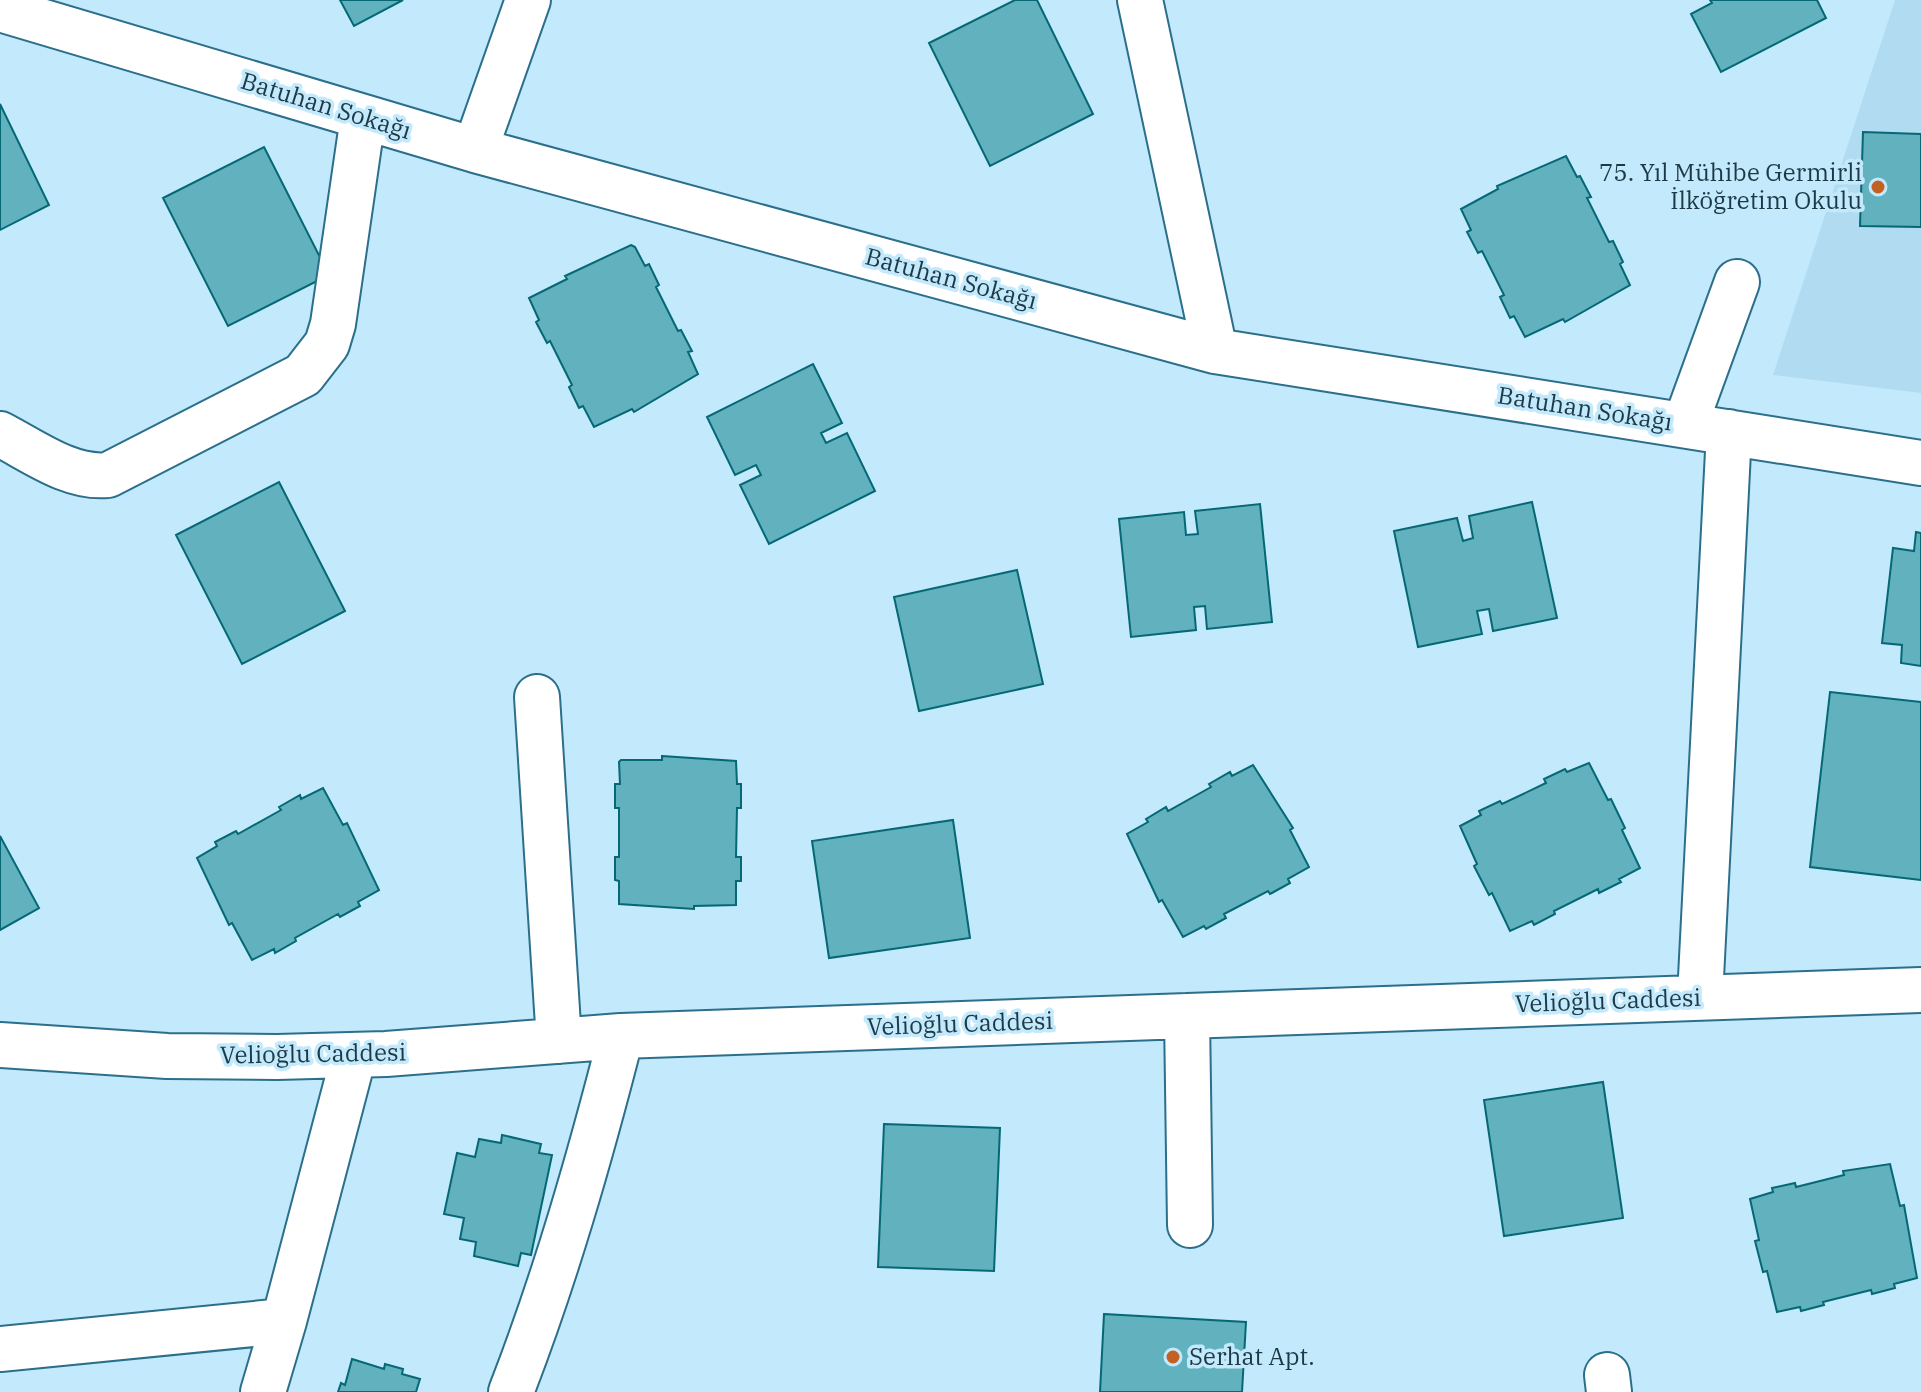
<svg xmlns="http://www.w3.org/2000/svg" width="1921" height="1392" font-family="'IBM Plex Serif',serif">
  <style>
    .built { fill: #b0dbf0 }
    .building { fill: #61b1be; stroke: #056874; stroke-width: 2 }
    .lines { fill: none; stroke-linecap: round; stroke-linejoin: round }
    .minor-casing { stroke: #2b6f8b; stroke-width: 48 }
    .minor { stroke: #fff; stroke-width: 44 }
    .poi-dot { fill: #c26122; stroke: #c2e9fc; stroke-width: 3 }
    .labels { text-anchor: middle; stroke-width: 7; stroke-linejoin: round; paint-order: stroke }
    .street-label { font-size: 24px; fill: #1d3945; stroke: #c2e9fc }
    .poi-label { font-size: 24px; fill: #1d3945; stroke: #c2e9fc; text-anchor: end }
  </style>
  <rect width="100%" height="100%" fill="#c2e9fc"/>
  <!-- built -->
  <path class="built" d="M1895,0H1921V393L1773,375Z"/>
  <!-- building -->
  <path class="building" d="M340,0H403L354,26Z
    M1015,0H1037L1093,114L990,166L929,43Z
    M1710,0H1817L1826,18L1721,72L1691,14L1712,3Z
    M0,104L49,205L0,230Z
    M1863,132L1921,134V227L1860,226Z
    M264,147L329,275L228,326L163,198Z
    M1566,156L1577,177L1580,176L1591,197L1587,198L1609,242L1613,241L1623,262L1620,264L1630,285L1565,322L1563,319L1525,337L1514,316L1510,318L1500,297L1504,295L1482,251L1478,253L1467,232L1471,230L1461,209L1498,189L1497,186Z
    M631,245L635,247L645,266L649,264L659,285L656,287L678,331L681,330L692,351L688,352L698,374L634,412L632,409L594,427L583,406L579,408L569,387L572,385L550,341L547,343L536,322L539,320L529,298L567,279L565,276Z
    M813,364L842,423L821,433L826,443L847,433L875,491L769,544L740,485L761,475L756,465L735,475L707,417Z
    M279,482L345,611L242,664L176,535Z
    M1532,502L1557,618L1493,631L1489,609L1477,611L1482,634L1418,647L1394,531L1457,518L1463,541L1473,538L1469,516Z
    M1260,504L1272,622L1207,629L1205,606L1194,607L1196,630L1131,637L1119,519L1184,512L1186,535L1198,534L1195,511Z
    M1916,532L1921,533V666L1901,663L1902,645L1882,643L1893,548L1914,551Z
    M1017,570L1043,684L919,711L894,597Z
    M1830,692L1921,702V880L1810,867Z
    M662,756L736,761L737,784H741V808H737L736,857H741V881H736V905L694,906V909L619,904V881L615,880V857H619V808H615V784H620L619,762L621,760H662Z
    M1589,763L1608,800L1611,799L1625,828L1622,830L1640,868L1619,879L1621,882L1599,893L1598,889L1554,911L1555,914L1534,925L1532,921L1510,931L1492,893L1489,895L1474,866L1477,864L1460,826L1481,815L1479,811L1500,801L1502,804L1546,783L1544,779L1565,769L1567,772Z
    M1253,765L1293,828L1290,830L1309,867L1288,879L1290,883L1270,894L1268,891L1224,914L1226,918L1206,929L1204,926L1183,937L1162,900L1159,902L1127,834L1148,822L1146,819L1166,807L1168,811L1211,787L1209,784L1230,772L1232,776Z
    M323,788L343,825L347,823L379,890L358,902L360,906L340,917L338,914L295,938L296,941L275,953L274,949L252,960L232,923L229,925L197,858L217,846L215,842L236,831L238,834L281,810L279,807L300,795L301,799Z
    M953,820L970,938L829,958L812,841Z
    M0,836L39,908L0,930Z
    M1603,1082L1623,1218L1504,1236L1484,1100Z
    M884,1124L1000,1128L994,1271L878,1267Z
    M502,1135L541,1144L539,1153L552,1155L531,1255L521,1253L518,1266L474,1256L476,1242L460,1239L464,1218L444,1214L457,1153L475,1157L479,1139L501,1143Z
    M1890,1164L1900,1206L1904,1205L1917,1278L1894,1284L1895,1288L1872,1294L1871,1290L1823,1302L1824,1305L1801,1311L1800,1307L1777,1312L1767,1271L1763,1272L1755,1241L1759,1240L1750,1199L1773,1192L1772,1188L1795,1183L1796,1187L1844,1175L1843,1171Z
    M1104,1314L1246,1322L1242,1392H1100Z
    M352,1359L384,1369L385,1364L403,1369L402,1374L420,1379L416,1392H338L341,1383L345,1385Z"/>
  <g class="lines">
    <defs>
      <path id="minor" d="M1140,0L1215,351
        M0,9L475,150L1215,351L1921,463
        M475,150L528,0
        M1685,425L1737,282
        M0,434C33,451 70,479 108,475L303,375L327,344L333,324L363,117
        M537,697L559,1041
        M1700,997L1729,432
        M1187,1016L1190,1225
        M0,1045L167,1056L277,1057L386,1054L621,1036L1921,990
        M0,1349L284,1321
        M1607,1375L1609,1392
        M263,1392L284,1321L354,1055
        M511,1392C556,1276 590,1157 621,1036"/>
    </defs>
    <!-- minor casing -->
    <use href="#minor" class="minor-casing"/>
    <!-- minor -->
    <use href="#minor" class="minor"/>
  </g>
  <!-- markers -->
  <g class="poi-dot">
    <circle cx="1878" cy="187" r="8"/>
    <circle cx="1173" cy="1357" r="8"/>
  </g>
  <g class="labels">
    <!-- street labels -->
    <g class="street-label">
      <text transform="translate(326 106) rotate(17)" y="8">Batuhan Sokağı</text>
      <text transform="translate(951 279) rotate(15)" y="8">Batuhan Sokağı</text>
      <text transform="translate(1585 409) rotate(9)" y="8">Batuhan Sokağı</text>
      <text transform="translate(1608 1001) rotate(-2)" y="8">Velioğlu Caddesi</text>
      <text transform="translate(960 1024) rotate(-2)" y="8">Velioğlu Caddesi</text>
      <text transform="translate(313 1054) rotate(-1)" y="8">Velioğlu Caddesi</text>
    </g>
    <!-- poi labels -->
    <g class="poi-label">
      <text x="1862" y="181">75. Yıl Mühibe Germirli<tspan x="1862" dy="28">İlköğretim Okulu</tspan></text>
      <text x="1189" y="1365" text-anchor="start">Serhat Apt.</text>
    </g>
  </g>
</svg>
